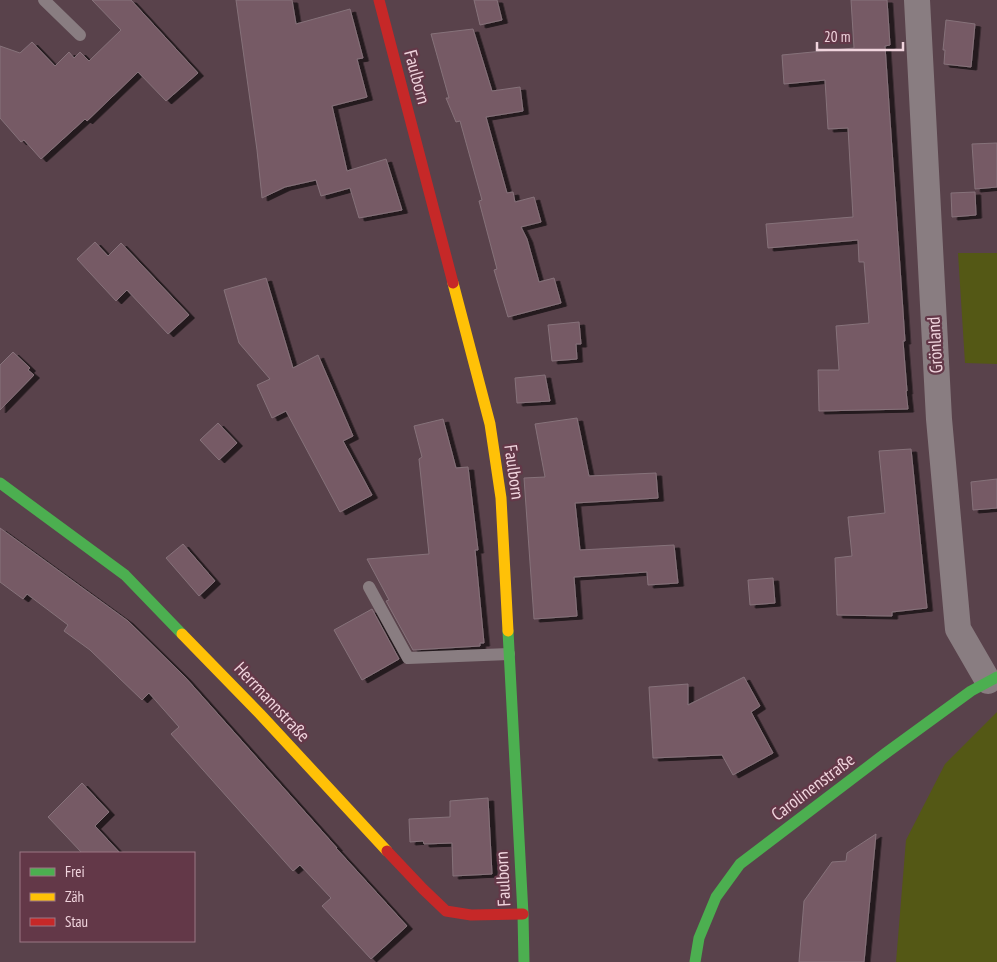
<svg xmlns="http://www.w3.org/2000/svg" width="997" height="962" font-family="'PT Sans Narrow',sans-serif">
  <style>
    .green { fill: #545815 }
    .building { fill: #765a65; stroke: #86727a; filter: url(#shadow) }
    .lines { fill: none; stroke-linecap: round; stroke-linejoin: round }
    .lane { stroke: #897d81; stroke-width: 12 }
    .street { stroke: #897d81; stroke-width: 26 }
    .fast { stroke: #4caf50; stroke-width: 11 }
    .slow { stroke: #ffc107; stroke-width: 11 }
    .jam { stroke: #c62828; stroke-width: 11 }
    .labels { text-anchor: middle; stroke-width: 4.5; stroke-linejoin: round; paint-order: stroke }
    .street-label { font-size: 18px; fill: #f0d4dd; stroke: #633848 }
  </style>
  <defs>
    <filter id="shadow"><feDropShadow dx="5.5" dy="3" stdDeviation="0" flood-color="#0009"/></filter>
  </defs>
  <rect width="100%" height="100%" fill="#59424b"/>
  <!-- green -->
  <path class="green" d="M958,253H997V364L965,363Z
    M997,712V962H896L906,840L945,764Z"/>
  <!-- building -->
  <path class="building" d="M92,0H131L198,73L166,101L138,72L87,121L85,119L41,159L24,140L21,142L0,118V46L20,53L32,42L55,66L69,52L74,58L80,52L89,61L121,30Z
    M236,0H292L296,24L350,9L363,58L357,59L367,97L332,106L347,171L386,159L402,210L359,218L350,188L321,196L316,180L285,187L262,198L257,150Z
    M474,0H497L502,20L480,25Z
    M851,0H887L890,45L885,46L905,341H903L907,391H906L908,409L819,411L818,370H839L836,326L869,323L864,262H859L858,240L768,248L766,224L853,217L848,128L828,129L825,80L784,84L782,55L854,48Z
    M946,20L975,24L971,67L944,64L945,50H943Z
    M473,29L492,91L520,87L523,111L486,117L507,193L513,192L515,202L534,197L541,222L521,227L527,239L539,282L554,278L561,303L508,317L494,270L497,269L479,201L482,200L460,121L456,122L446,98H449L431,34Z
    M997,143V187L975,189L972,144Z
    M975,192L976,215L952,217L951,193Z
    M95,242L108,256L121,243L189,315L168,334L127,290L116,301L77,259Z
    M266,278L293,368L318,355L353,436L343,441L372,495L340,512L286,411L272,418L257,385L270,379L239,343L224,290Z
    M579,322L581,344H576L577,359L552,361L548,325Z
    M13,352L30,368L28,370L34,375L0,410V365Z
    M545,375L550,401L517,403L515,378Z
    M577,418L589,476L656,473L658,498L575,503L580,550L674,545L678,583L648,585L647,572L574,577L577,616L534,619L524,478L545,477L535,424Z
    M443,419L456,468L468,467L478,550H475L484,643H480V646L413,650L386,601L389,600L367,559L429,554L419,459L422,457L414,426Z
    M218,423L237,443L219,460L200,440Z
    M911,449L927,608L892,612V616L837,615L835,558L852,556L848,517L885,513L879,451Z
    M997,479V508L973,510L971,482Z
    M0,528L128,621L185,677L337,848H336L407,926L371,959L322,906L331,898L300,865L293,871L171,734L179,727L149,693L142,700L90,650L64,631L68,625L27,594L23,599L0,582Z
    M183,544L215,581L199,596L166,558Z
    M773,578L775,603L750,605L748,580Z
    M372,609L399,659L362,680L334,630Z
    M744,677L760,706L751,712L773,753L733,775L722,755L653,758L649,687L688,684V705Z
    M82,783L109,812L95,826L120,853H82L48,817Z
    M488,798L492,874L453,876L452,843L424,844L423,841L410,842L409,819L450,817V801Z
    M876,834L864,962H799L804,901L832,862L846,861L847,853Z"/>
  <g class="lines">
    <!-- lane -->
    <path class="lane" d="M44,0L80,35
      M369,587L408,658L509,654"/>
    <!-- street -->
    <path class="street" d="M917,0L939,419L958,629L988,681"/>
    <!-- fast -->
    <path class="fast" d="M0,483L125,575L182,634
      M508,631L523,914L524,962
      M695,962L699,938L716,897L740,864L886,753L971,691L997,677"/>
    <!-- slow -->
    <path class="slow" d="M453,283L490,424L501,498L508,631
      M182,634L260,714L387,851"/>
    <!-- jam -->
    <path class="jam" d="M379,0L453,283
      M387,851L423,889L446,911L471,915L523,914"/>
  </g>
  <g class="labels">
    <!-- street labels -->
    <g class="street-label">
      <text transform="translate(417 77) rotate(75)" y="6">Faulborn</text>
      <text transform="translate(935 345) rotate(-93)" y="6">Grönland</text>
      <text transform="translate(514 472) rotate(82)" y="6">Faulborn</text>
      <text transform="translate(272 702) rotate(47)" y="6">Herrmannstraße</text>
      <text transform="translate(813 787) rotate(-37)" y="6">Carolinenstraße</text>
      <text transform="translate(503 879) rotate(-93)" y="6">Faulborn</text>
    </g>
  </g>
  <!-- legend -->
  <rect x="20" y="852" width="175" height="90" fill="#633848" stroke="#9b7684"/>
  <rect x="30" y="868" width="25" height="8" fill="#4caf50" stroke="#9b7684"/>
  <text x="65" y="877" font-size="15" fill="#f0d4dd">Frei</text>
  <rect x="30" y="893" width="25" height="8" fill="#ffc107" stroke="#9b7684"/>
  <text x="65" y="902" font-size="15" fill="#f0d4dd">Zäh</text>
  <rect x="30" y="918" width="25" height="8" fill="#c62828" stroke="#9b7684"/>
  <text x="65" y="927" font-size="15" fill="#f0d4dd">Stau</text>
  <!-- scale -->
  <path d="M817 42v8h86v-8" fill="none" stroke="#f0d4dd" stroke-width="2.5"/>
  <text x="824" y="42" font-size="15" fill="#f0d4dd" stroke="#633848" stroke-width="4" paint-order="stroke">20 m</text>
</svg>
